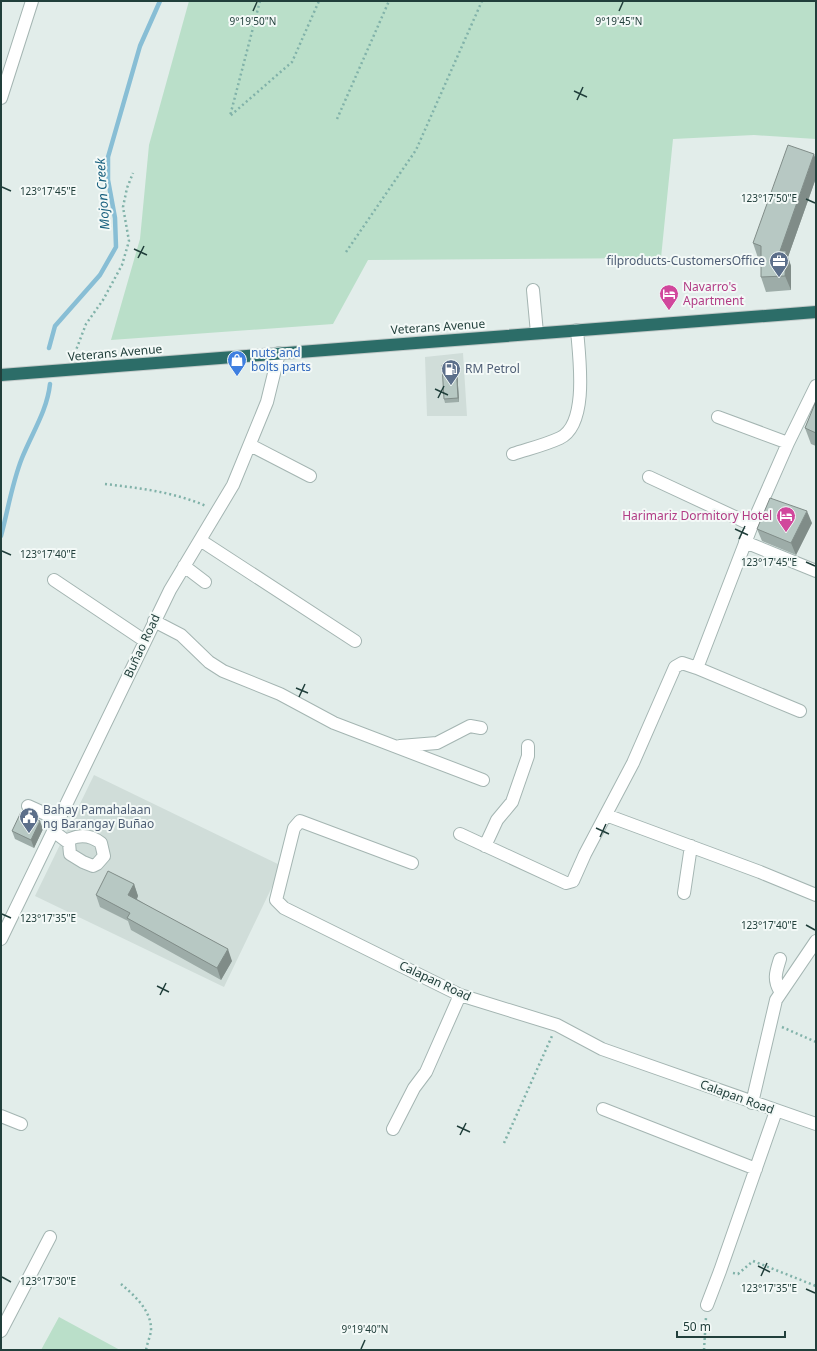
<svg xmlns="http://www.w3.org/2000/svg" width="817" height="1351" font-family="'Noto Sans',sans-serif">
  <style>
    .built { fill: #d0ddd9 }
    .green { fill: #badfc9 }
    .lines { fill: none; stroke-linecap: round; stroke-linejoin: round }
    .stream { stroke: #88bed5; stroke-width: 4.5 }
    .minor-casing { stroke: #a4b5b2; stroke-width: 14 }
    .highway-casing { stroke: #c1c9c8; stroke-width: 14 }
    .path { stroke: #81b2a9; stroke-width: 2.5; stroke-dasharray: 2 3; stroke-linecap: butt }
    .minor { stroke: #fff; stroke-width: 12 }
    .highway { stroke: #2c6d68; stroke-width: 12 }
    .wall { fill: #9daca8 }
    .shaded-wall { fill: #808c88 }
    .building { fill: #b7c8c3; stroke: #808c88 }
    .ticks { fill: none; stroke: #213f3b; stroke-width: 1.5 }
    .labels { text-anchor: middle; stroke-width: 4; stroke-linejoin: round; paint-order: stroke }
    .service-label { font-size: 12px; fill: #4e5e75; stroke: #f3f9f7; text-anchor: start }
    .hotel-label { font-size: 12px; fill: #b23c85; stroke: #f3f9f7; text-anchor: start }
    .street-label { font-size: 12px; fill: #213f3b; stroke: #f3f9f7 }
    .shop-label { font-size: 12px; fill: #366cbe; stroke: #f3f9f7; text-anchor: start }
    .water-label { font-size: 13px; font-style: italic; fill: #18607e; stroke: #f3f9f7 }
    .ticks-label { font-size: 10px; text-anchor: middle; fill: #213f3b; stroke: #f3f9f7; stroke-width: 4; stroke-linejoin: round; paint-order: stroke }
  </style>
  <rect width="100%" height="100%" fill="#e2edea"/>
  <!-- built -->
  <path class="built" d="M463,353L467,416H427L425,357Z
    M94,775L282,866L224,987L35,896Z"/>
  <!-- green -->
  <path class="green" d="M189,1H816V139L754,135L673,139L661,258L368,260L333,324L111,340L140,239L149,145Z
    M59,1317L120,1350H41Z"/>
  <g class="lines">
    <!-- stream -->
    <path class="stream" d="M49,348L55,326L100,275L116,247L115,218L108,180V157L140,46L160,1
      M1,536C8,510 12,483 22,458C32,433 47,411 50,384"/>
    <defs>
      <path id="minor" d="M1,98L32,1
        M533,290L537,333
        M718,417L788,443
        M250,445L310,476
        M513,454C528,449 545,445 560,438C589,424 579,356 577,330
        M649,477L752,525
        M200,540L355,641
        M745,542L816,571
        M184,566L205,582
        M54,580L145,641
        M154,621L181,635L209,662L223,671L280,694L334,723L483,780
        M697,668L800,711
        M400,746L437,743L470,726L481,728
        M28,806L59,820
        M606,815L760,872L816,895
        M53,831L69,843L70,854L83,862L93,866L97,864L104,856L101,843C92,836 81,834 70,839L69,843
        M460,834L566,883L573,881L585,854L633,763L675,667L682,663L697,668L752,525L788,443L816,386
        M485,846L497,820L512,802L528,756V746
        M412,863L300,821L294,828L276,900L284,908L460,995L557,1025L602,1049L816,1124
        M684,893L691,846
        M1,939L170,590L233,485L267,402L279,353
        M780,959C776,972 773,979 780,991
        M752,1103L776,1000L816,941
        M603,1109L756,1169
        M1,1116L21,1124
        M393,1129L414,1088L426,1072L460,995
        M707,1305L720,1271L776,1111
        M1,1331L50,1237"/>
      <path id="highway" d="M1,375L816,312"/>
    </defs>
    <!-- minor casing -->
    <use href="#minor" class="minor-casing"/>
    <!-- highway casing -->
    <use href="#highway" class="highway-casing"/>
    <!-- path -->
    <path class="path" d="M260,1L230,116L292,62L319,1
      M337,119L389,1
      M346,252L416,150L482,1
      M73,358L86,324L103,300L122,265L129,241L123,207L127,188L133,173
      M105,484C139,488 174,492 206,506
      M782,1027L816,1042
      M504,1143L552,1036
      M733,1273L738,1274L753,1261L816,1286
      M121,1284C135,1296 152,1311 151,1331C150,1337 147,1344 146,1350
      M704,1350L706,1317"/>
    <!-- minor -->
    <use href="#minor" class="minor"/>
    <!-- highway -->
    <use href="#highway" class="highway"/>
  </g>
  <!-- wall -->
  <path class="wall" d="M816,178L788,257L791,266V290L766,292L761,277V259L758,258L753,243Z
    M457,368L459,402L445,403L444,399Z
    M816,401V446L811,444L805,428Z
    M812,523L796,555L762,541L757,529Z
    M43,829L34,848L15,839L12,831Z
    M134,884L138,896L137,899L232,961L221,980L131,930L128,921L100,907L96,895Z"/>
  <!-- shaded-wall -->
  <path class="shaded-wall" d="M814,154L816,160V178L788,257L791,266V290L785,276L780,251Z
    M456,364L457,368L459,402L458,398Z
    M807,511L812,523L796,555L791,543Z
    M40,821L43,829L34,848L31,840Z
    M134,884L138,896L133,907L128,895Z
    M228,949L232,961L221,980L217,968Z"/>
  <!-- building -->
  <path class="building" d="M788,145L814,154L780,251H786L785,276L761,277V246L753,243Z
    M456,364L458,398L444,399L442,365Z
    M816,401V433L805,428Z
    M770,498L807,511L791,543L757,529Z
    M21,812L40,821L31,840L12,831Z
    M108,871L134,884L128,895L228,949L217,968L127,918L130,913L96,895Z"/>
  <!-- ticks -->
  <path class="ticks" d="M253,11L257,2M619,11L623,2M574,91L587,97M577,100L583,87M2,187L11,191M806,199L815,203M134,249L147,255M138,258L144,246M435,389L448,395M438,398L444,386M735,529L748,535M739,539L745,526M2,551L11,555M806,562L815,566M296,688L308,693M299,697L305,684M596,828L609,834M600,837L606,824M2,914L11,918M806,925L815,930M157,986L169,992M160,995L166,983M457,1126L470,1132M460,1135L466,1123M758,1266L770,1272M761,1276L767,1263M2,1277L11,1282M806,1289L815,1293M361,1349L365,1340"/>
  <!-- icons -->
  <defs>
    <symbol id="office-pin" viewBox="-11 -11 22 30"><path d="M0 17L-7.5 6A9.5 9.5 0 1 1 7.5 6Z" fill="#5c6f8a" stroke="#f3f9f7"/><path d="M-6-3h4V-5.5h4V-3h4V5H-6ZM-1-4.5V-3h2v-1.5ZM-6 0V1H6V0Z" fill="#fff"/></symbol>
    <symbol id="hotel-pin" viewBox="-11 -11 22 30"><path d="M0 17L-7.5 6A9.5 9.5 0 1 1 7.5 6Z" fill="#d1479c" stroke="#f3f9f7"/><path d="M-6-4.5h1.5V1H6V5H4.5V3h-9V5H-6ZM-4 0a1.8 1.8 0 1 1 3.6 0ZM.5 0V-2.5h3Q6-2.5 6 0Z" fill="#fff"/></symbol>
    <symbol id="shop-pin" viewBox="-11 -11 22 30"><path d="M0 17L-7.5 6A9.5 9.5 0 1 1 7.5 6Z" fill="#3f7fe0" stroke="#f3f9f7"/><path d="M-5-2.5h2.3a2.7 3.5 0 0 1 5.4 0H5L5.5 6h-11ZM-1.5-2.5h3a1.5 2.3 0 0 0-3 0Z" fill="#fff"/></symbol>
    <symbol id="fuel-pin" viewBox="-11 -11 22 30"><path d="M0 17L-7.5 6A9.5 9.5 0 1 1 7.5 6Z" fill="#5c6f8a" stroke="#f3f9f7"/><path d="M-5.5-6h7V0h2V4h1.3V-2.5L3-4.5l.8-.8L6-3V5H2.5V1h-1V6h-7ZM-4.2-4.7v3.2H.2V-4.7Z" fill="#fff"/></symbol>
    <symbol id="civic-pin" viewBox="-11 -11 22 30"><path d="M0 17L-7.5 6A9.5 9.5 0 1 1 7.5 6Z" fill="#5c6f8a" stroke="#f3f9f7"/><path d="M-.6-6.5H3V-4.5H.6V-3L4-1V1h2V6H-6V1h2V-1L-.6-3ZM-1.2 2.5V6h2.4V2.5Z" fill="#fff"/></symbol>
  </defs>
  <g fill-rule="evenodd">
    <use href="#office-pin" x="768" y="250" width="22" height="30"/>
    <use href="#hotel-pin" x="658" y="283" width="22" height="30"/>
    <use href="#shop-pin" x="226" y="349" width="22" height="30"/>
    <use href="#fuel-pin" x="440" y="358" width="22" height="30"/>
    <use href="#hotel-pin" x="775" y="505" width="22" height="30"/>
    <use href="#civic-pin" x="18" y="806" width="22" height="30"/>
  </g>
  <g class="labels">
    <!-- service labels -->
    <g class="service-label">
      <text x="765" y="265" text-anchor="end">filproducts-CustomersOffice</text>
      <text x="465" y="373">RM Petrol</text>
      <text x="43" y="814">Bahay Pamahalaan<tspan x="43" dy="14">ng Barangay Buñao</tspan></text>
    </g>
    <!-- hotel labels -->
    <g class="hotel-label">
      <text x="683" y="291">Navarro's<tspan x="683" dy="14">Apartment</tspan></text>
      <text x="772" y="520" text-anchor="end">Harimariz Dormitory Hotel</text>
    </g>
    <!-- street labels -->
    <g class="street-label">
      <text transform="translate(438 327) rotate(-4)" y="4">Veterans Avenue</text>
      <text transform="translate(115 353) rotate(-5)" y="4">Veterans Avenue</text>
      <text transform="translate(142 646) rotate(-65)" y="4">Buñao Road</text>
      <text transform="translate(435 981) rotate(25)" y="4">Calapan Road</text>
      <text transform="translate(737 1097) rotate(20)" y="4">Calapan Road</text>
    </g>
    <!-- shop labels -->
    <g class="shop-label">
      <text x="251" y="357">nuts and<tspan x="251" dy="14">bolts parts</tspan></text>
    </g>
    <!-- water labels -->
    <g class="water-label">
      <text transform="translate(102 194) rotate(-94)" y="5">Mojon Creek</text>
    </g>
  </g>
  <g class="ticks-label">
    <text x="253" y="25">9°19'50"N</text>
    <text x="619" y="25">9°19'45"N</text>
    <text x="48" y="195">123°17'45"E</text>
    <text x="769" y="202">123°17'50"E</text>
    <text x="48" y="558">123°17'40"E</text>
    <text x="769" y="566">123°17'45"E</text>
    <text x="48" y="922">123°17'35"E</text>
    <text x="769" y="929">123°17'40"E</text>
    <text x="48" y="1285">123°17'30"E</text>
    <text x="769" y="1292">123°17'35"E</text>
    <text x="365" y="1333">9°19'40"N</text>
  </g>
  <!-- border -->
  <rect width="817" height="1351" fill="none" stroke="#213f3b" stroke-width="4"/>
  <!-- scale -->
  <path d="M677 1331v6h108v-6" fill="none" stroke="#213f3b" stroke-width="2"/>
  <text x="683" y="1331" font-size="12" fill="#213f3b" stroke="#f3f9f7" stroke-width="3" paint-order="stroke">50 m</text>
</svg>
